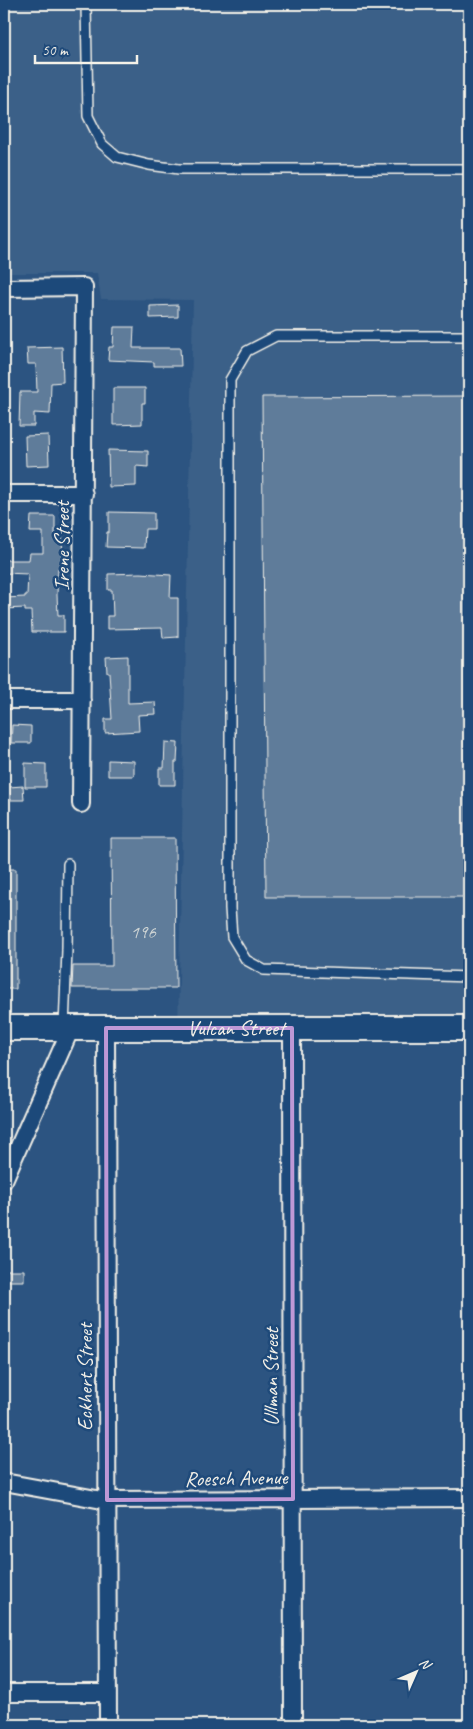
<svg xmlns="http://www.w3.org/2000/svg" width="473" height="1729" font-family="Caveat,sans-serif">
  <style>
    .built { fill: #3b6088 }
    .building { fill: #5e7b9a; stroke: #f4f1e8 }
    .lines { fill: none; stroke-linecap: round; stroke-linejoin: round }
    .lane-casing { stroke: #f4f1e8; stroke-width: 12 }
    .street-casing { stroke: #f4f1e8; stroke-width: 20 }
    .secondary-casing { stroke: #f4f1e8; stroke-width: 28 }
    .lane { stroke: #1f4a7a; stroke-width: 9 }
    .street { stroke: #1f4a7a; stroke-width: 16 }
    .secondary { stroke: #1f4a7a; stroke-width: 24 }
    .marked { fill: none; stroke: #be98d6; stroke-width: 4; stroke-linejoin: round }
    .labels { text-anchor: middle; stroke-width: 5; stroke-linejoin: round; paint-order: stroke }
    .number-label { font-size: 19px; fill: #ced4d4 }
    .street-label { font-size: 21px; fill: #f4f1e8; stroke: #1f4a7a }
  </style>
  <rect width="100%" height="100%" fill="#2c5481"/>
  <filter id="ink" filterUnits="userSpaceOnUse"><feTurbulence type="fractalNoise" baseFrequency=".02" numOctaves="2"/><feDisplacementMap in="SourceGraphic" scale="10" xChannelSelector="R" yChannelSelector="G"/><feConvolveMatrix kernelMatrix="1 2 1 2 8 2 1 2 1" color-interpolation-filters="sRGB"/></filter>
  <g filter="url(#ink)">
    <!-- built -->
    <path class="built" d="M4,4H469V1027L178,1028L193,300L101,299L97,273H4Z"/>
    <!-- building -->
    <path class="building" d="M178,305V317L150,318V306Z
      M114,327H134L133,348H180L181,366H154V362L108,360L109,347H113Z
      M62,347L63,382L51,383L50,414L34,413V426H19L20,392H37L36,364H28L27,348Z
      M113,388H145V403H142V424L113,425Z
      M469,396V897H266L262,397Z
      M48,435L49,465L26,466L25,436Z
      M108,450L148,451V467L136,466V486L109,487Z
      M109,512L154,513V529H145L144,548L106,547L107,532H109Z
      M31,516H55V534L62,533L63,569H58L57,595L58,615H64V632H32L31,611H25V608L4,609V598L25,597V595H27L28,574L4,573V560H29L30,553H43V532H30Z
      M140,573L171,575L170,598H178V637L163,638L162,628L107,629V616H113L112,590H108V574Z
      M128,656V703L155,702L156,714L138,715L139,731L105,733V719H112L109,672H107L106,657Z
      M12,725L31,726V743H11Z
      M165,742L178,743L177,762H175V785H159V768H164Z
      M108,760L134,761V776H108Z
      M25,763L46,764V787H25Z
      M23,786L24,800H10L9,787Z
      M111,838H175L176,988H72L73,966H112Z
      M4,869H16V989H4Z
      M4,1270H24V1281H4Z"/>
    <g class="lines">
      <defs>
        <path id="lane" d="M86,4L88,116L102,144L117,157L149,165L179,169H469
          M469,336H276L247,351L230,380V908L232,937L246,960L264,970L469,977
          M64,1028L67,950L68,864"/>
        <path id="street" d="M4,288L84,287L81,804
          M4,494H84
          M4,700H82
          M106,1028L108,1725
          M292,1028L293,1725
          M4,1180L71,1028
          M4,1482L102,1500L469,1498
          M4,1693H108"/>
        <g id="secondary">
          <path id="s1" d="M4,1028H469"/>
        </g>
      </defs>
      <!-- lane casing -->
      <use href="#lane" class="lane-casing"/>
      <!-- street casing -->
      <use href="#street" class="street-casing"/>
      <!-- secondary casing -->
      <use href="#secondary" class="secondary-casing"/>
      <!-- lane -->
      <use href="#lane" class="lane"/>
      <!-- street -->
      <use href="#street" class="street"/>
      <!-- secondary -->
      <use href="#secondary" class="secondary"/>
    </g>
  </g>
  <!-- marked area -->
  <path class="marked" d="M106,1028H292L293,1499L107,1500Z"/>
  <g class="labels">
    <!-- number labels -->
    <g class="number-label">
      <text x="143" y="938">196</text>
    </g>
    <!-- street labels -->
    <g class="street-label">
      <text transform="translate(62 546) rotate(-90)" y="7">Irene Street</text>
      <text dy="7" stroke="none"><textPath href="#s1" startOffset="232">Vulcan Street</textPath></text>
      <text transform="translate(85 1377) rotate(-90)" y="7">Eckhert Street</text>
      <text transform="translate(271 1377) rotate(-90)" y="7">Ullman Street</text>
      <text transform="translate(236 1478) rotate(-1)" y="7">Roesch Avenue</text>
    </g>
  </g>
  <!-- margin -->
  <rect width="473" height="1729" fill="none" stroke="#1f4a7a" stroke-width="20"/>
  <rect x="10" y="10" width="453" height="1709" fill="none" stroke="#f4f1e8" stroke-width="2" filter="url(#ink)"/>
  <!-- north arrow -->
  <g transform="translate(416 1672) rotate(45)" stroke="#1f4a7a" stroke-width="4" paint-order="stroke">
  <path d="M0-4L9 19L0 12L-9 19Z" fill="#f4f1e8"/>
  <text y="-8" font-size="14" font-weight="bold" text-anchor="middle" fill="#f4f1e8">N</text>
  </g>
  <!-- scale -->
  <path d="M35 55v8h102v-8" fill="none" stroke="#f4f1e8" stroke-width="2.5"/>
  <text x="42" y="55" font-size="15" fill="#f4f1e8" stroke="#1f4a7a" stroke-width="4" paint-order="stroke">50 m</text>
</svg>
